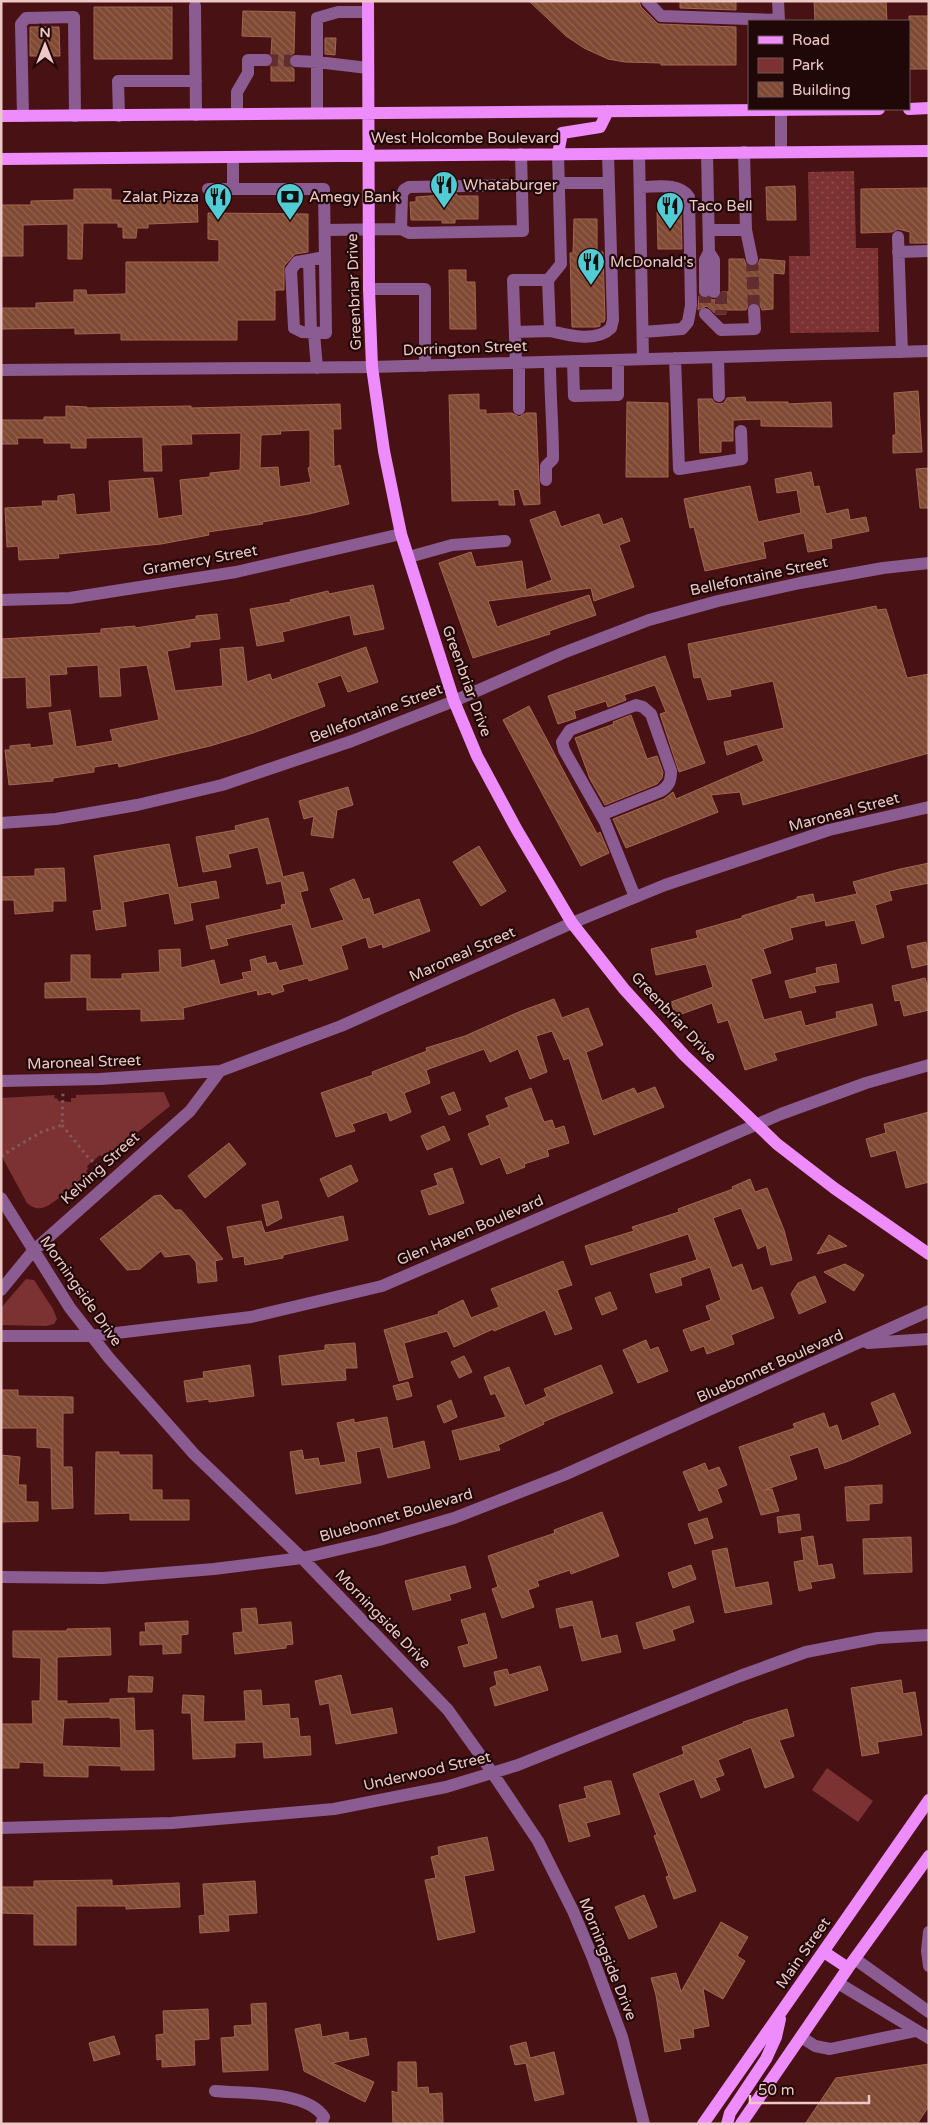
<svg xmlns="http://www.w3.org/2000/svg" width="930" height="2125" font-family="'Varela Round',sans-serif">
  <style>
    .grass { fill: url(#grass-dots) }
    .green { fill: #7c3233 }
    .building { fill: url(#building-back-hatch); stroke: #a16750; fill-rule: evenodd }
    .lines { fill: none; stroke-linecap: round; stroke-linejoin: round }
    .minor-tunnel { stroke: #612d30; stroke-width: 12; stroke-dasharray: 12 6; stroke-linecap: butt }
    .path { stroke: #875859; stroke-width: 3; stroke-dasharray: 2.5 4; stroke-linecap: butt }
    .minor { stroke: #8b5c92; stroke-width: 12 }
    .major { stroke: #ee8cfe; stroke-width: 12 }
    .labels { text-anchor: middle; stroke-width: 4.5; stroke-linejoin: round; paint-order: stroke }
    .street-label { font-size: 15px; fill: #edc8c6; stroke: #200808 }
    .poi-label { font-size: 15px; fill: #edc8c6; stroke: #200808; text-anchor: start }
  </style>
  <defs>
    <pattern id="grass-dots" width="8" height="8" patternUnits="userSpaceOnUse" patternTransform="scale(1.25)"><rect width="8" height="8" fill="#7c3233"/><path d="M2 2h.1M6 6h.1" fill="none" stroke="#8f4e4f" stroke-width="1.8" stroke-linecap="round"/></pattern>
    <pattern id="building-back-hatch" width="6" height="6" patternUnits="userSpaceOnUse" patternTransform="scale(1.25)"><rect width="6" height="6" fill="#804933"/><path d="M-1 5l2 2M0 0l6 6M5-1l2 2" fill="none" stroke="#92624f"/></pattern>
  </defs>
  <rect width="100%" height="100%" fill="#481215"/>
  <!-- grass -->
  <path class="grass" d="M854,171L856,248H878L879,332L790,333L789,256H810L808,172Z"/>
  <!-- green -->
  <path class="green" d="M164,1092L170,1106L106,1158L104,1155L102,1157L100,1155L87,1166L88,1169L86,1171L88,1173C78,1181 53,1206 42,1208C35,1209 32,1207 27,1203L1,1155V1098L55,1095L54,1098L58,1099V1101L71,1102V1098H76V1095Z
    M26,1279L34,1280L53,1309L57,1319L54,1324L46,1326L1,1325V1308Z
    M827,1768L873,1801L858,1822L812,1790Z"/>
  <!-- building -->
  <path class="building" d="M529,1H639L641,7L658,24L736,27V65H661V63L625,62L608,59L584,48L566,36Z
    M680,1H736V10L680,8Z
    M814,1H886L887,21H815Z
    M94,7H172V59H94Z
    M243,11L295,12L294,53L289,56L288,61L289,65L294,69V81H271V66L274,60L271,54L272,37L242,36Z
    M909,16H929V69H909Z
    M30,27H59L60,56H30Z
    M325,38H336L335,55L325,54Z
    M795,186L796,220H767L766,187Z
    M929,188V243H910V232L898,229L892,232L861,233V189Z
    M74,189H111V200L162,201V199L197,198L198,222L148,224V228H137L136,238H123V227H118V223H83L82,259H68V224L23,225V256H1V205H31V201L74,200Z
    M457,194V196H478V219H455V223H442V220H411L410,202H416V197Z
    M681,211L682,249H658L657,212Z
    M208,213L308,214V252L295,254L284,266V290H275V320H237V340H121V333L75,334V328L1,329V308H36V303L74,302V290H86L87,295L126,294V262H219V240L208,239Z
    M574,219H597V252H603L605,319L604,322H600V326L596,327H572L570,253H573Z
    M729,259H744L746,265L753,267L758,265L760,259L785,261L784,274L773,273V309L762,310L760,305L754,302L749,304L746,310H726V314H716L707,306L698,310L699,296L714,300L721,296L722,292H729Z
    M449,270H466V282H475L476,329H450Z
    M918,391L922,452L893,453V435H896L894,393Z
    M479,394V410H486V414L512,413L519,417L526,413H536L540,504L524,505L519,489L513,490L515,505H499V500L452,501L449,395Z
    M745,397L746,402H788V404L831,402L832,427L761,426V419L733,420V441H721V452L700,453L698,399H712L715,403L720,404L724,403L727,398Z
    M627,402L668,403V477H626Z
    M340,404L341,429H333L334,467L340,465L349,504L309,514L262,522L263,524L208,532L209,535L161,544L58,554L59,558L19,560L18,546L7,547L5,508L43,506L42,501H58V496L74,494L76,515L111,512L109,481L153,478L158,519L183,515L180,480L210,477V473L240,470L241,433L191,434L192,444L161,445L162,471H144L143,437L86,438V448H71V443H44V438H17L18,444H1V420H44V417H66V406L87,407V408L191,406V408ZM310,430V467L308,468L311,482L280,487L278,467L260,468L261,435L281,434L280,431Z
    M929,468V508H920L916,469Z
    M811,472L814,487L819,486L826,514L848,509L850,520L866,517L869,531L831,539L832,548L808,552L804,533L763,542L766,558L705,571L694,527L690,528L684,499L750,486L758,522L801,513L797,490L777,493L775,479Z
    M555,511L561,527L599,514L603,525L622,518L630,541L619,545L634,587L594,601L591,588L488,601L497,627L589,595L596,615L549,631L550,634L473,658L439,563L471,552L476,567L522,561L526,590L552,580L530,520Z
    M373,585L384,629L354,635L350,615L282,632L284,641L257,646L250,609L291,602L290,600L328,591L329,594Z
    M876,606L877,610L886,609L907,678L929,674V753L743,805L740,792L711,795L718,812L626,848L613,819L664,799L673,792L676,799L764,761L757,744L727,755L724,742L784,728L773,681L730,690L731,696L708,700L701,677L694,678L688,644Z
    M217,614L220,639L190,642V647L167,651L175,691L223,686L220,649L243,647L247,682L270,674L272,680L366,647L378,682L348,692L341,675L317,683L325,706L253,733L210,746L119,767L118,763L94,767V772L53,778V781L9,785L5,750H10V746L30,744V748L54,745L49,713L70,710L76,747L113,741L110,730L159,720L147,665L119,668L121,696L100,697L98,665L66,667L67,674L49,675L51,706L27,708L26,677L1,678V639L101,633V629L135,626V628L196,619V616Z
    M665,656L705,763L679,772L660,714L666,712L655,685L624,695L626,700L608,707L606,701L574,711L576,718L558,724L548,696Z
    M529,706L597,834L600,832L609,853L581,866L503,720Z
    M631,715L647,759L657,756L663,772L662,778L657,784L605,805L590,779L575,738L614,724L613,722Z
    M348,787L353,805L337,810L333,838L311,835L314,816L304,819L299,801Z
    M268,818L283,877L303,872L308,890L300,892L311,929L344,920L330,889L354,879L363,900L369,898L374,915L419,899L430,931L383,948L382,944L369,948L366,937L341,946L348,969L309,981L308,978L282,985L284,991L272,995L271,992L258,995L257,990L183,1008L184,1019L141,1021V1009L87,1010V997L45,998V983L71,982V955H90V979H122V974L160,972L159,950L180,949L181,968L214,960L220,985L244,979L242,973L252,971L250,960L265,956L267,964L276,962L279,971L304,965L292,924L226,939L228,945L211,949L206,926L282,909L281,905L286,904L281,881L267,884L258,847L228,854L231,867L203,872L196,837L236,830L235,826Z
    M169,844L178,888L216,881L219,898L190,903L193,920L175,924L169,893L123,902L126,926L96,930L93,911L102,910L94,856Z
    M479,846L506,891L481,906L453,862Z
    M929,863V883L889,891L892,900L875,905L884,937L862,944L855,920L826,926L825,920L790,928L793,939L763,949L771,973L751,979L764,1020L801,1011L805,1026L837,1018L836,1012L872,1004L877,1025L774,1053L777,1060L745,1070L728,1020L718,1023L712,1003L676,1016L671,1002L713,987L706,964L656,975L651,949L698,938L696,931L742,918V916L797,899V897L813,894L815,903L857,894L853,882L900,869Z
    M64,868L66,901H53V911L15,914L14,900H1V877L35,876V869Z
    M926,942L929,964L912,968L907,946Z
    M836,964L839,982L814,986L816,992L790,998L785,981L817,973L816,968Z
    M925,978L929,992V1010L904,1016L900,1000L895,1001L892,986Z
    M554,999L562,1018L588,1008L603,1045L586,1052L602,1101L634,1088L637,1094L655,1087L664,1107L594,1135L569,1058L564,1060L552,1031L536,1036L547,1072L530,1079L518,1049L490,1062L484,1049L426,1070L430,1083L404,1093L411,1112L390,1121L387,1112L352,1124L355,1131L336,1137L321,1093L373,1075L372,1072L427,1051L426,1048L465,1036L521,1011Z
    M531,1088L544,1122L552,1120L555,1129L564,1126L569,1143L547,1150L549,1156L524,1164L525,1167L507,1174L500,1157L481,1165L468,1134L490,1125L486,1116L509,1107L505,1098Z
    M454,1092L461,1110L449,1115L441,1097Z
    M929,1112V1182L906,1188L896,1150L871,1157L866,1139L886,1133L884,1124Z
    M444,1126L450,1140L427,1150L421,1136Z
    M229,1143L246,1164L205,1198L188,1176Z
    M351,1165L358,1181L328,1197L320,1179Z
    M452,1168L464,1203L429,1215L421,1191L438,1185L434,1174Z
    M750,1179L755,1192L767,1188L784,1230L792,1260L771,1265L766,1245L758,1249L741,1208L713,1218L732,1268L742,1264L752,1291L762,1287L774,1318L731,1335L734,1344L707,1354L704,1346L691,1351L683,1330L711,1320L706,1306L721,1300L710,1267L680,1278L682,1285L656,1293L650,1274L697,1260L688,1234L591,1265L585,1246L634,1231L632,1227L679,1212L678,1209L733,1189L732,1187Z
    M161,1195L175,1210H181L223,1259L215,1261L217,1281L198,1283L196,1262L189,1254L165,1257L161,1251L140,1269L127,1270L100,1239L154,1196Z
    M278,1201L282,1218L267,1226L262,1205Z
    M343,1216L348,1240L283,1255V1258L245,1265L244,1256L233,1258L227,1227L261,1221L265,1233Z
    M829,1235L847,1246L817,1254Z
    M563,1261L572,1285L557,1290L572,1329L555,1335L545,1310L494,1331L493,1329L454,1347L447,1331L404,1343L413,1377L399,1381L384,1330L439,1314L438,1312L463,1300L471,1318L499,1307L491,1289Z
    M845,1264L864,1275L854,1291L824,1272Z
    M815,1276L826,1302L799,1314L791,1294L798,1283Z
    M610,1292L617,1309L602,1315L595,1298Z
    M646,1340L650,1350L658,1347L668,1371L638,1383L623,1350Z
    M355,1343L357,1368H345L346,1380L282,1385L279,1356L325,1350V1345Z
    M464,1356L472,1372L459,1378L451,1362Z
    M250,1365L254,1396L209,1402V1399L187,1402L184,1381L204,1378L203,1372Z
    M601,1365L613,1393L543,1422L544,1424L498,1445L500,1450L460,1460L452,1431L506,1417L495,1393L491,1395L484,1377L509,1367L525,1406L547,1396L544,1389Z
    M408,1382L412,1396L397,1400L393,1386Z
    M1,1390H18V1396L73,1397V1413H63V1467H72L73,1508L52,1509L51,1448L37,1447V1428H1Z
    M894,1393L911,1433L849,1461L825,1469L818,1447L789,1456L797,1479L764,1490L772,1489L779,1511L761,1515L739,1447L795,1428L793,1424L824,1413L829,1428L837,1425L842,1441L880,1425L871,1403Z
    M451,1400L457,1417L444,1423L437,1406Z
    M387,1417L393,1449L424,1441L430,1468L388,1478L380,1447L356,1452L361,1483L296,1494L290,1452L302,1450L304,1460L318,1458L320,1466L346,1462L337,1423L354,1419V1423Z
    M96,1452H119V1455H152V1490H162V1500H189V1520H130V1513L95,1514Z
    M1,1455L20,1457L18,1485H26V1502H38V1521L1,1522Z
    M705,1463L708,1471L719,1467L727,1485L717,1489L722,1502L699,1511L683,1472Z
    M882,1485V1503L869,1504V1520L847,1521L845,1487Z
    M602,1512L619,1556L571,1574L570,1570L537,1581L539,1586L528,1590L534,1607L502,1618L492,1589L498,1587L488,1556L555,1533L554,1530Z
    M799,1514L801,1530L779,1533L777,1517Z
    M707,1518L713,1538L695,1544L688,1524Z
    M813,1536L818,1566L832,1564L835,1578L810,1582L812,1588L799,1591L794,1562L804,1560L801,1538Z
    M911,1537L912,1572L864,1574L863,1539Z
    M727,1548L735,1588L768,1582L772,1604L725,1613L712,1551Z
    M691,1565L696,1579L673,1588L668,1573Z
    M465,1566L471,1588L449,1594L451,1600L413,1610L405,1581Z
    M592,1601L601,1639L617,1635L621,1652L582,1661L573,1625L560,1628L556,1609Z
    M689,1606L694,1622L672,1630L675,1640L644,1649L636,1623Z
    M256,1608L258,1625L291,1622L293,1644L286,1645V1648L235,1654L233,1633L243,1632L241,1609Z
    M485,1613L497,1658L464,1667L458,1647L469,1644L461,1620Z
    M188,1621V1634L181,1635V1653L163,1654V1644L140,1645V1632H146L145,1623Z
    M110,1628L111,1655L57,1657V1701H67V1704L110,1703V1699L134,1698L135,1731L153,1730L154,1770H121V1766L88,1765V1777L44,1776V1763L19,1762V1768H1V1724H33L32,1701H40L41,1658L13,1657V1631H67V1629ZM110,1717V1718H120L121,1748L62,1746L64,1718Z
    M540,1666L548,1690L495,1706L490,1688L497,1685L494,1672L507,1669L509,1675Z
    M341,1675L351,1715L392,1708L397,1733L336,1744L329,1703L320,1705L315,1681Z
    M129,1676L153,1677L152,1692H128Z
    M901,1680L903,1694L915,1692L922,1735L877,1742L879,1753L862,1756L851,1688Z
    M261,1690L262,1706L289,1704L290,1719L298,1718L300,1737L310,1736L311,1755L264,1758L263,1742L235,1743V1757L193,1759L191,1713H182L183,1695L204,1696L203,1722L246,1721L244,1691Z
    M787,1709L794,1736L779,1740L794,1777L765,1788L751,1747L718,1760L724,1775L715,1778L720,1790L701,1798L694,1779L658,1793L696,1891L674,1899L666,1877L669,1876L654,1836L657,1835L633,1774L684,1754L682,1747L744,1723L743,1722Z
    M606,1781H611L620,1814L586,1823L590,1836L569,1842L559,1805L587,1798L584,1787Z
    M487,1837L494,1870L464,1876L475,1932L438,1940L425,1880L436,1878L431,1857L439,1855L438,1847Z
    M112,1880V1886L179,1883L180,1907L126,1909V1906H76V1945H34V1914L1,1913V1887H34V1881Z
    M255,1881L257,1913L228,1915L229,1931L200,1933L199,1916L205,1915L203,1884Z
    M644,1895L657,1927L629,1939L615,1907Z
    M721,1922L748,1937L737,1956L745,1961L723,1999L703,1988L709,2026L693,2029L694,2037L679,2039L681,2049L665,2052L656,1995L651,1978L676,1973L681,1992Z
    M266,2003L268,2070L223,2072L221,2038L235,2037L234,2026L252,2025L251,2004Z
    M208,2009L209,2039L194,2040L195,2065L162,2067V2059L157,2060L156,2035L164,2034L163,2011Z
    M320,2024L322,2037L348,2032L349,2041L366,2038L369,2055L332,2063L374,2082L365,2102L304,2071L295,2029Z
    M114,2036L120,2054L94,2061L89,2043Z
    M526,2042L530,2058L554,2052L564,2094L535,2101L526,2063L515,2065L510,2046Z
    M398,2062H416L417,2088L428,2087L429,2094L442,2093L443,2123L393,2124L392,2091L398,2093Z
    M929,2064V2106L917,2124H805L836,2078Z"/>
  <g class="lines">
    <!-- minor-tunnel -->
    <path class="minor-tunnel" d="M266,60L296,61
      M752,259L754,310
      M705,291V314
      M721,292V314"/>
    <!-- path -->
    <path class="path" d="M62,1125L87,1156L103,1171
      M1,1156L41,1132L62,1125L63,1091"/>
    <!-- minor -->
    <path class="minor" d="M647,1L661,16L779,20
      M778,1L779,21
      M195,6L196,115
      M368,12H338L317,18V62L368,68
      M296,61L317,62V113
      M781,109V152
      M237,114V92L248,73V60H266
      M23,116L21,24L26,18L74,17L75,116
      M119,116L118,81H196
      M707,153L709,252L714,260V292
      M639,154L643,359
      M233,157V189
      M559,183H609
      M640,187C656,187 679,182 689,197L691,305L688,322L682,329L643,332
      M208,189H324L326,333L302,332L294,328L291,270L297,262L325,257
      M401,229L402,195L404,190L409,187L522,185
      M325,230L401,229L409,233L523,231L521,154
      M709,230H746L744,152
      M746,230L752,259
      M898,237L902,352
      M898,252L929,251
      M309,260L311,333
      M548,280L561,264L558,154
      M369,289H425V366
      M705,291V260L709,252
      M705,314L721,330L755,329L754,310
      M550,331C567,335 596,343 611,328L613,320L608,154
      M515,332L550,331L548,280H513L516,363
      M314,333L317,368
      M718,357L719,396
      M675,358L679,469L742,459L741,431
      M573,361L574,396L618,395V360
      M519,363V409
      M1,370L372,367L929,351
      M546,480V466L553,459C553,426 550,394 550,362
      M409,557L452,545L505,541
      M1,600L70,598L236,572L401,534
      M601,815L661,791C669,786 671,781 671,771L651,714L643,707L636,705L570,730L562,742L564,750L601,815L605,822L635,897
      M1,823L56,819L137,805L222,785L352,741L454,701L563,653L649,620L718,601L800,583L883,568L929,563
      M1,1081L100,1079L220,1071L341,1026L572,923L665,885L829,830L929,807
      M1,1198L70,1308L109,1358L194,1454L302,1558L448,1710L483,1759L538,1841L573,1911L592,1956L622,2037L644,2124
      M1,1290L33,1251L190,1111L220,1071
      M1,1336H91L251,1317L382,1286L781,1114L866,1083L929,1065
      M868,1343L929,1339
      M1,1577L103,1578L214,1569L302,1558L379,1540L454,1518L564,1475L929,1311
      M1,1828L172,1823L334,1809L446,1787L518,1765L740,1676L806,1652L878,1638L929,1635
      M929,1932L927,1951L929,1966
      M855,1959L929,2012
      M838,1983L929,2038
      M801,2037L815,2046L830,2049L916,2031
      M215,2091C245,2094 306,2090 324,2117L321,2124"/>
    <!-- major -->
    <path class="major" d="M368,1L369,289L372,367L384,451L401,534L454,701L477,756L517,830L572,923L624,989L684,1055L777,1144L834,1188L929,1254
      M909,109L929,108
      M1,116L879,109
      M558,154L562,133L600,127L608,111
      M1,159L929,151
      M824,1952L848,1968
      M703,2124L929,1800
      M727,2124L730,2113L766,2059L776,2037L780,2019
      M741,2124L848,1968L929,1856"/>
  </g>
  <!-- icons -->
  <defs>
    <symbol id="restaurant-pin" viewBox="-11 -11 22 30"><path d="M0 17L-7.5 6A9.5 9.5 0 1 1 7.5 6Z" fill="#51ccd5" stroke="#200808"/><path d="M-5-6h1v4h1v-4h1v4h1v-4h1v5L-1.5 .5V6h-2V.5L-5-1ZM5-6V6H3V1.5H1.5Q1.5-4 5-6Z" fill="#111"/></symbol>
    <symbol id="bank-pin" viewBox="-11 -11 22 30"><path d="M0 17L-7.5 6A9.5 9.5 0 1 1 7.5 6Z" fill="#51ccd5" stroke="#200808"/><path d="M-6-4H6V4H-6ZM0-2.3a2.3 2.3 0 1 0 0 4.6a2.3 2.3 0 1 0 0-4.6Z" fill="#111"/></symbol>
  </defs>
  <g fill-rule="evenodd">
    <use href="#restaurant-pin" x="428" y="169" width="32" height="43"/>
    <use href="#restaurant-pin" x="202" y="181" width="32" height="43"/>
    <use href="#bank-pin" x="274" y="181" width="32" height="43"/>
    <use href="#restaurant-pin" x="654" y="190" width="32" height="43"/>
    <use href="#restaurant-pin" x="575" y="246" width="32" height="43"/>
  </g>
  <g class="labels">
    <!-- street labels -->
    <g class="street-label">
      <text x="465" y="143">West Holcombe Boulevard</text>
      <text transform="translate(354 292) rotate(-92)" y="5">Greenbriar Drive</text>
      <text transform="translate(465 348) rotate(-2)" y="5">Dorrington Street</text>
      <text transform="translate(200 560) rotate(-10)" y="5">Gramercy Street</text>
      <text transform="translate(759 576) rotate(-12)" y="5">Bellefontaine Street</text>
      <text transform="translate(467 681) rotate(70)" y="5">Greenbriar Drive</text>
      <text transform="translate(376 713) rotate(-21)" y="5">Bellefontaine Street</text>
      <text transform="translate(844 812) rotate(-15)" y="5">Maroneal Street</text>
      <text transform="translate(462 954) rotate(-24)" y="5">Maroneal Street</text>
      <text transform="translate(674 1017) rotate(47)" y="5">Greenbriar Drive</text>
      <text transform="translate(84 1062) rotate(-2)" y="5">Maroneal Street</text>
      <text transform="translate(100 1168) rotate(-42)" y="5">Kelving Street</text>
      <text transform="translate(470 1230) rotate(-23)" y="5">Glen Haven Boulevard</text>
      <text transform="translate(81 1291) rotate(55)" y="5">Morningside Drive</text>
      <text transform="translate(770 1366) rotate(-24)" y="5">Bluebonnet Boulevard</text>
      <text transform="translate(396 1515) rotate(-16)" y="5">Bluebonnet Boulevard</text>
      <text transform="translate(383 1619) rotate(46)" y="5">Morningside Drive</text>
      <text transform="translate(427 1771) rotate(-13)" y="5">Underwood Street</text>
      <text transform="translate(803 1953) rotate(-55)" y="5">Main Street</text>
      <text transform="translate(608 1959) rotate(68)" y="5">Morningside Drive</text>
    </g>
    <!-- poi labels -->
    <g class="poi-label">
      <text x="463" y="190">Whataburger</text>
      <text x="199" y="202" text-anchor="end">Zalat Pizza</text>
      <text x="309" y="202">Amegy Bank</text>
      <text x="689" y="211">Taco Bell</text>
      <text x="610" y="267">McDonald's</text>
    </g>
  </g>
  <!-- border -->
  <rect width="930" height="2125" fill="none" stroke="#edc8c6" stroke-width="5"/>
  <!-- legend -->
  <rect x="748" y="20" width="162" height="90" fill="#200808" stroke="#725554"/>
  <rect x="758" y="36" width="25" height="8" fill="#ee8cfe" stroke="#725554"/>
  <text x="792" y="45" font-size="15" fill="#edc8c6">Road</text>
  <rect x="758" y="58" width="25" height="15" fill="#7c3233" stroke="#725554"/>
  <text x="792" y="70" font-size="15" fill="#edc8c6">Park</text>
  <rect x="758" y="82" width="25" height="15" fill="url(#building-back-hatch)" stroke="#725554"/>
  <text x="792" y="95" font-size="15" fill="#edc8c6">Building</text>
  <!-- north arrow -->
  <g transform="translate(45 45)" stroke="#200808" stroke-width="4" paint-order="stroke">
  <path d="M0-4L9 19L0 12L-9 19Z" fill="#edc8c6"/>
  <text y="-8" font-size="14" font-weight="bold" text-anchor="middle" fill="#edc8c6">N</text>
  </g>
  <!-- scale -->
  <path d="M750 2095v8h119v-8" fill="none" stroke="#edc8c6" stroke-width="2.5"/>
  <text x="758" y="2095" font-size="15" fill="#edc8c6" stroke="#200808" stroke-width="4" paint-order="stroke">50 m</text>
</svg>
